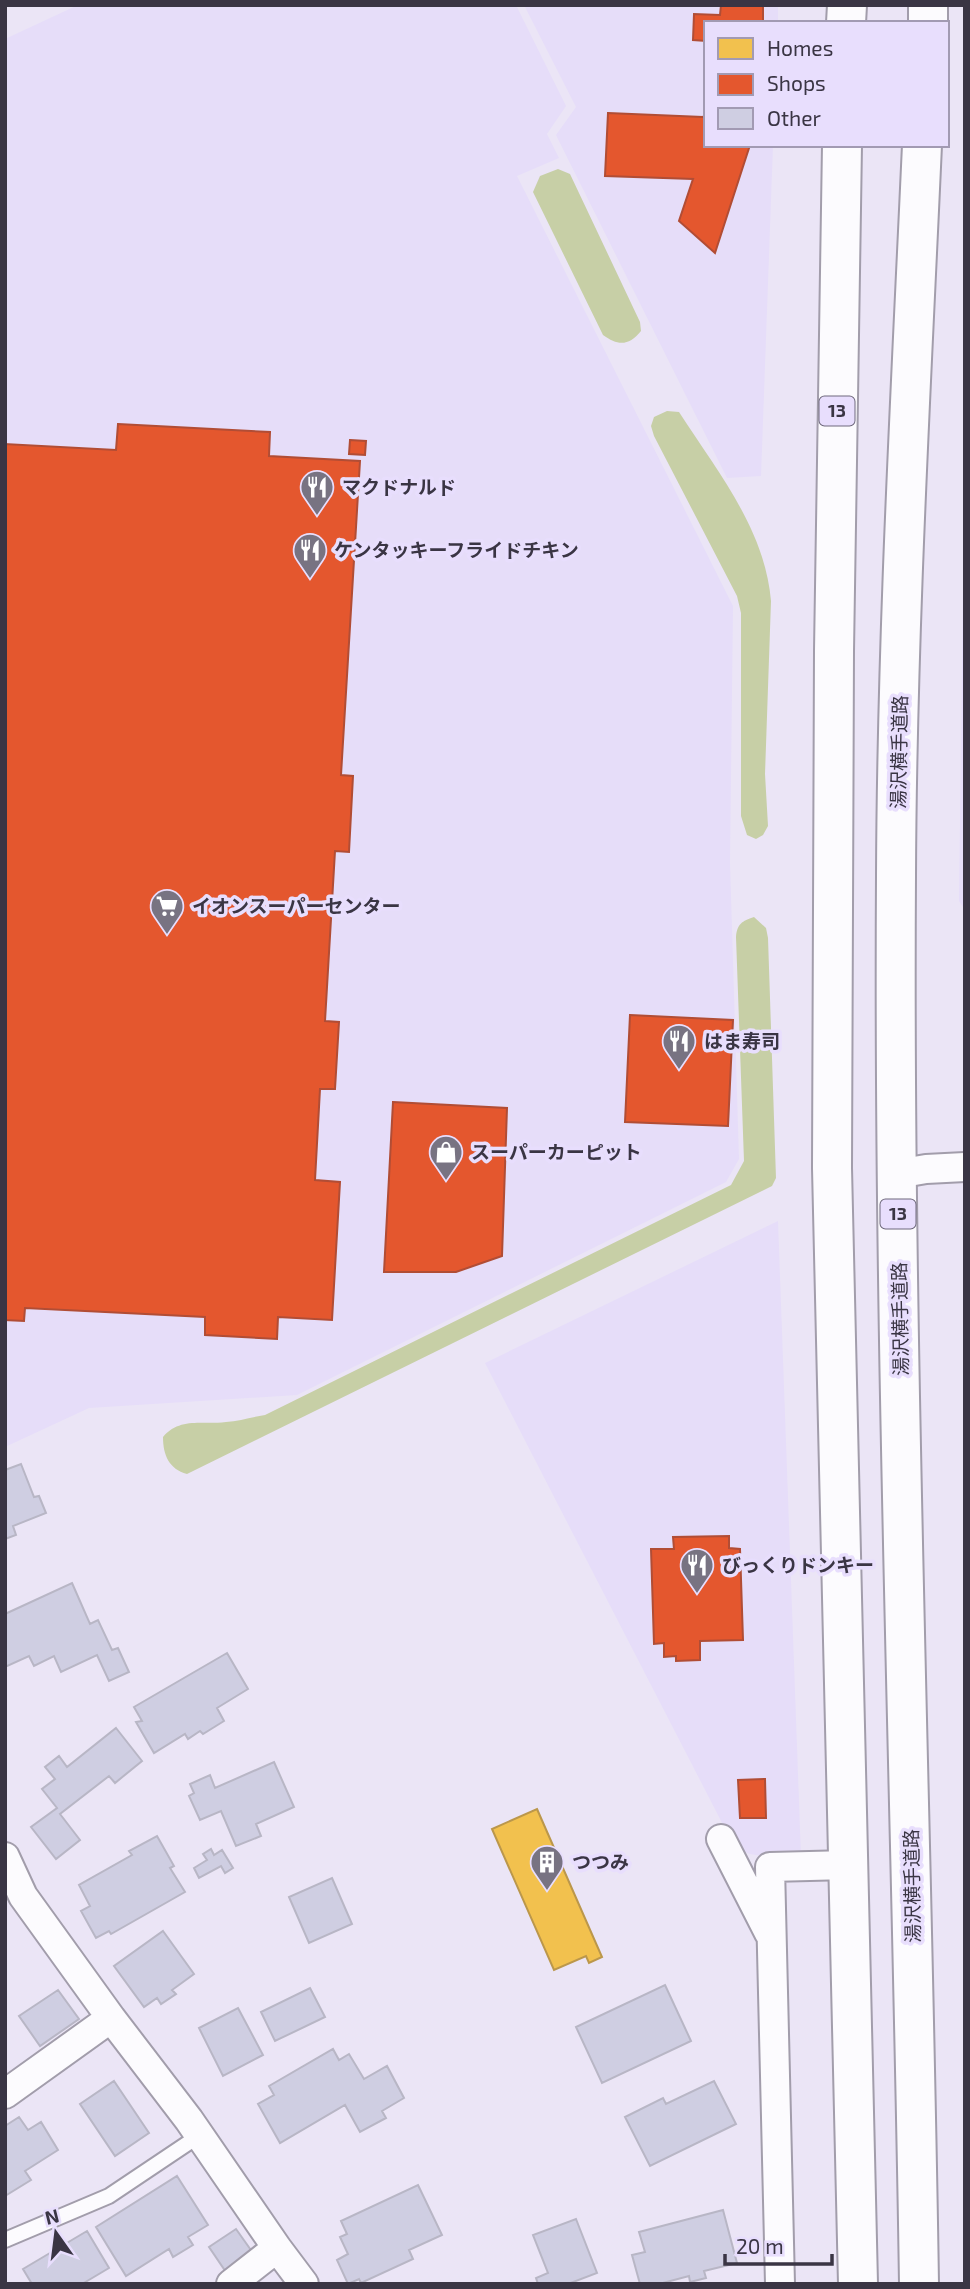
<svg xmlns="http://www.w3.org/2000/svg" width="970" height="2289" font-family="'Exo 2','Noto Sans JP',sans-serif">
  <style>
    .built { fill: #e6ddf9 }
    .green { fill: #c7cfa6 }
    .homes { fill: #f2c14e; stroke: #bb974b; stroke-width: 2 }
    .shops { fill: #e4572e; stroke: #b14d35; stroke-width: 2 }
    .building { fill: #cfcee2; stroke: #b8b6c5; stroke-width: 2 }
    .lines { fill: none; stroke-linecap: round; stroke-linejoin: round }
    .lane-casing { stroke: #a29dab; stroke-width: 18 }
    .street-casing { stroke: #a29dab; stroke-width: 32 }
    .highway-casing { stroke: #a29dab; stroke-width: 42 }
    .lane { stroke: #fcfbfe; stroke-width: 14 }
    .street { stroke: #fcfbfe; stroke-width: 28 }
    .highway { stroke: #fcfbfe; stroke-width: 38 }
    .labels { text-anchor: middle; stroke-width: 7; stroke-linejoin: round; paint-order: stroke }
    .shield { fill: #e8defd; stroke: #6e687c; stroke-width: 2 }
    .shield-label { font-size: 18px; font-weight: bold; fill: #3a3544 }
    .poi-label { font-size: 19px; font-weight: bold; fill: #3a3544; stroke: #e8defd; text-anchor: start }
    .street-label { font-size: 19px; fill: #3a3544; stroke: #e8defd }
  </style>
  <rect width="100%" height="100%" fill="#ebe5f6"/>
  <!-- built -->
  <path class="built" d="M78,5H516L566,106L547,134L559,158L517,176L733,606L730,863L739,1159L726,1182L297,1395L89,1408L5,1447V39Z
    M524,5H778V23H706V145H773L761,476L727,478L556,135L576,107Z
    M965,431V910L959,901Z
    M778,1221L801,1857L776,1858L750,1854L735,1848L485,1363Z"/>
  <!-- green -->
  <path class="green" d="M558,169L570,174L640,322L641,331C629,346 618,346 603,335L533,192L540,176Z
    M667,411L679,412C717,471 765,529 771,601L765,774L768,826L763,835L756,839L747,835L741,816V613L737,596L654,436L651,426L654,417Z
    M754,917L766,928L768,938L776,1178L772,1186L187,1474C169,1469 163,1455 163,1437C180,1417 202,1425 226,1422C239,1421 252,1417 265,1415L731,1185L744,1161L736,937C737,924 742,921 754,917Z"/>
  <!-- homes -->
  <path class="homes" d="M537,1809L602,1957L589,1963L586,1956L554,1970L492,1829Z"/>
  <!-- shops -->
  <path class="shops" d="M721,5H763V23H706V41L693,40L694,14L720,15Z
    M608,113L703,117L706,114V145H750L715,253L679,221L693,179L605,176Z
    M118,424L270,432L269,456L360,461L341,775L353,776L349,852L335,851L325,1021L339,1022L335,1089H320L315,1180L340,1182L332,1320L278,1317L277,1339L205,1335V1317L25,1308L24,1321L5,1320V444L116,450Z
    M350,440L366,441L365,455L349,454Z
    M630,1015L733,1020L728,1126L625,1122Z
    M393,1102L507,1108L502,1256L456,1272H384Z
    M729,1536V1548L740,1549L743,1640L700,1641V1660L676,1661V1656L664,1657V1643L654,1644L651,1549H674L673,1537Z
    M765,1779L766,1818H740L738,1780Z"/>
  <!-- building -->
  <path class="building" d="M21,1464L34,1497L39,1496L46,1513L13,1526L16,1535L5,1539V1470Z
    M72,1583L90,1624L98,1620L112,1650L118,1648L129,1672L109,1681L97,1655L61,1672L54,1656L34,1666L29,1656L5,1667V1614Z
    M227,1653L248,1689L217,1708L224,1721L203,1734L200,1731L188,1739L185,1734L154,1753L136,1722L142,1721L134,1707Z
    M116,1728L142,1761L115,1783L109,1776L60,1814L80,1840L56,1859L31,1827L57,1808L42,1789L55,1779L45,1767L59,1756L67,1767Z
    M274,1762L294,1807L256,1824L261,1836L236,1846L221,1811L200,1820L189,1796L194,1793L190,1784L210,1775L215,1788Z
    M157,1836L174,1866L170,1868L185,1892L111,1934L109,1931L96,1938L81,1911L90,1906L79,1885L132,1855L129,1851Z
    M211,1849L214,1855L222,1850L233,1868L225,1873L221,1866L199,1878L194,1868L207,1860L203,1854Z
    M332,1878L352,1924L309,1943L289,1897Z
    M163,1931L194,1974L172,1990L176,1994L161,2004L157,1998L144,2007L114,1966Z
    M665,1985L691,2041L602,2083L576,2027Z
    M310,1988L325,2017L275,2041L261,2012Z
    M58,1990L79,2019L40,2046L19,2016Z
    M238,2008L263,2055L223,2076L199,2028Z
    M333,2049L339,2060L349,2054L364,2079L387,2066L404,2098L382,2111L386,2118L360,2132L345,2105L280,2143L258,2104L274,2095L269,2086Z
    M114,2081L149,2133L115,2156L80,2104Z
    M714,2081L736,2124L650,2166L625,2117L663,2098L666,2104Z
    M19,2117L28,2130L41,2122L58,2150L25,2171L31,2180L5,2196V2126Z
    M177,2176L208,2225L188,2237L193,2245L173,2257L169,2249L126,2276L96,2227Z
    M418,2185L442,2235L409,2250L413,2259L361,2283L359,2279L348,2284L337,2260L348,2254L340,2237L347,2234L341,2221Z
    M723,2210L737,2263L704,2271L706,2278L690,2282L689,2276L659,2284H640L632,2255L645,2252L639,2232Z
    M576,2219L597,2273L568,2284H538L536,2278L548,2273L533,2235Z
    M236,2229L253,2253L226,2272L209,2247Z
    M87,2231L109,2268L82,2284H32L23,2269Z"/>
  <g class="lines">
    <defs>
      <path id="lane" d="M5,2240L109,2196L200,2135"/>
      <path id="street" d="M897,1174L926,1169L965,1167
        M721,1839L769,1933
        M5,1857L23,1896L111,2018L189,2120L277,2248L304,2284
        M5,2094L111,2018
        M231,2284L277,2248
        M780,2284L770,1867L849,1865"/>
      <path id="highway" d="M846,23L847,5
        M928,23V5
        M842,145L834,651L832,1168L858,2284
        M919,2284C912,1814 893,1345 896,876C897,632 911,389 922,145"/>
    </defs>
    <!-- lane casing -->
    <use href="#lane" class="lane-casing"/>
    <!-- street casing -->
    <use href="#street" class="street-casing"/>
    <!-- highway casing -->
    <use href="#highway" class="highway-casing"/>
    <!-- lane -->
    <use href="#lane" class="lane"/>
    <!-- street -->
    <use href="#street" class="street"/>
    <!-- highway -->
    <use href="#highway" class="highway"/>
  </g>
  <!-- icons -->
  <defs>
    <symbol id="restaurant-pin" viewBox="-11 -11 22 30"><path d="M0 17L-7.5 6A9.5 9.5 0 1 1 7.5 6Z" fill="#787382" stroke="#e8defd"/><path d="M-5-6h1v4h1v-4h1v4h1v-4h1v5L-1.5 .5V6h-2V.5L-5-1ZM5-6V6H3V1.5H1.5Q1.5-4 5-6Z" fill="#fff"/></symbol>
    <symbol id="supermarket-pin" viewBox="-11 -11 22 30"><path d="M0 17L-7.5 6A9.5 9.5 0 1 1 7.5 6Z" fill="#787382" stroke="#e8defd"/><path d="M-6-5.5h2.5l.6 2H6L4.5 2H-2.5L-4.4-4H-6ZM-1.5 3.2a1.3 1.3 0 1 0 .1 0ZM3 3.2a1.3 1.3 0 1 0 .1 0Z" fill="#fff"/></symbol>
    <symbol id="shop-pin" viewBox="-11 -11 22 30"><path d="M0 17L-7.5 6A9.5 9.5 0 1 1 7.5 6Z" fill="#787382" stroke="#e8defd"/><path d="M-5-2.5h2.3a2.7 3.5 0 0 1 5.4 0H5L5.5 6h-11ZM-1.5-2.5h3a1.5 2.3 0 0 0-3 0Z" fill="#fff"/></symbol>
    <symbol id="building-pin" viewBox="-11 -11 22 30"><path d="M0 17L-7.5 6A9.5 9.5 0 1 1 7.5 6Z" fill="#787382" stroke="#e8defd"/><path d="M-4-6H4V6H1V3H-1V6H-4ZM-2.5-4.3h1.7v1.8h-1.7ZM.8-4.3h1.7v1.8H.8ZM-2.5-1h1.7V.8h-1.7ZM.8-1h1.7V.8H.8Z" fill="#fff"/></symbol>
  </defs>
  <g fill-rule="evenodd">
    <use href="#restaurant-pin" x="298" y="468" width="38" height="52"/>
    <use href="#restaurant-pin" x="291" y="531" width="38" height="52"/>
    <use href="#supermarket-pin" x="148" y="887" width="38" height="52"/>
    <use href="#restaurant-pin" x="660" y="1022" width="38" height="52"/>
    <use href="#shop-pin" x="427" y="1133" width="38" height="52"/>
    <use href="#restaurant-pin" x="678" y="1546" width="38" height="52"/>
    <use href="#building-pin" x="528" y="1843" width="38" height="52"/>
  </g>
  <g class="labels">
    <!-- shield labels -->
    <g class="shield">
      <rect x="819.5" y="396.5" width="35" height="29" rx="5"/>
      <rect x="880.5" y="1199.5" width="35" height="29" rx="5"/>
    </g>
    <g class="shield-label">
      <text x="837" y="417">13</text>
      <text x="898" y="1220">13</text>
    </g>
    <!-- poi labels -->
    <g class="poi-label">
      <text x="342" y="494">マクドナルド</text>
      <text x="334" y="557">ケンタッキーフライドチキン</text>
      <text x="192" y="913">イオンスーパーセンター</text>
      <text x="704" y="1048">はま寿司</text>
      <text x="471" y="1159">スーパーカーピット</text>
      <text x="722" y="1572">びっくりドンキー</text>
      <text x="572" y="1869">つつみ</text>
    </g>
    <!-- street labels -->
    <g class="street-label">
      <text transform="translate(899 752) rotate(-89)" y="7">湯沢横手道路</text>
      <text transform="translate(900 1319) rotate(-91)" y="7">湯沢横手道路</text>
      <text transform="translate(912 1886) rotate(-91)" y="7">湯沢横手道路</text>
    </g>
  </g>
  <!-- border -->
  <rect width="970" height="2289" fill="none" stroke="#3a3544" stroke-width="14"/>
  <!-- legend -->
  <rect x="704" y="21" width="245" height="126" fill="#e8defd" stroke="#a29ab3" stroke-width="2"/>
  <rect x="718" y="38" width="35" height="21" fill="#f2c14e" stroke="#a29ab3" stroke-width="2"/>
  <text x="767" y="56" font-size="21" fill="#3a3544">Homes</text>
  <rect x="718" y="74" width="35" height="21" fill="#e4572e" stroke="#a29ab3" stroke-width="2"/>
  <text x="767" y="91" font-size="21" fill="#3a3544">Shops</text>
  <rect x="718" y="108" width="35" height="21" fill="#cfcee2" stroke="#a29ab3" stroke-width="2"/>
  <text x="767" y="126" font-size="21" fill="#3a3544">Other</text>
  <!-- north arrow -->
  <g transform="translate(56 2233) rotate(346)" stroke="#e8defd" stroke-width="5" paint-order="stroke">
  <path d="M0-5L12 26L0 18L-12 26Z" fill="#3a3544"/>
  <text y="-10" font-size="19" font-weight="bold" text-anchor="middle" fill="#3a3544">N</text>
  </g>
  <!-- scale -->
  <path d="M725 2254v10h107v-10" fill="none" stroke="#3a3544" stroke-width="3.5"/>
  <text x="736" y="2254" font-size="21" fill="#3a3544" stroke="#e8defd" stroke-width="5" paint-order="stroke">20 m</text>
</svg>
